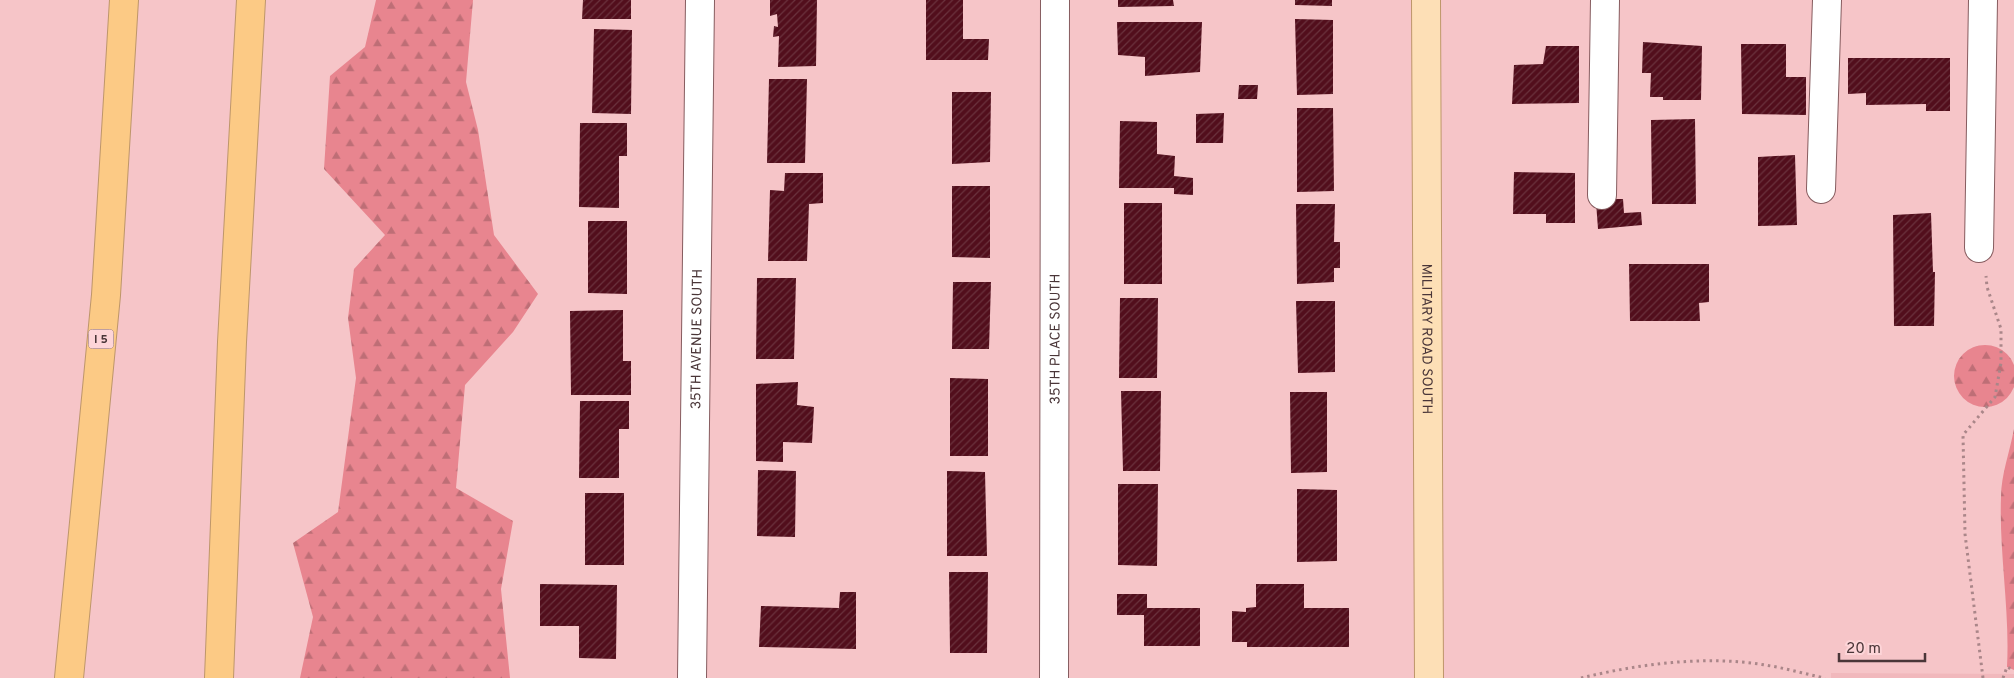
<svg xmlns="http://www.w3.org/2000/svg" width="2014" height="678" font-family="Overpass,sans-serif">
  <style>
    .built { fill: #f1b8bc }
    .forest { fill: url(#forest-firs) }
    .building { fill: url(#building-hatch) }
    .lines { fill: none; stroke-linecap: round; stroke-linejoin: round }
    .minor-casing { stroke: #865c5f; stroke-width: 30 }
    .major-casing { stroke: #be966a; stroke-width: 30 }
    .highway-casing { stroke: #be966a; stroke-width: 30 }
    .path { stroke: #aa8689; stroke-width: 3; stroke-dasharray: 2.5 4; stroke-linecap: butt }
    .minor { stroke: #fff; stroke-width: 28 }
    .major { stroke: #fddfb6; stroke-width: 28 }
    .highway { stroke: #fcca85; stroke-width: 28 }
    .labels { text-anchor: middle; stroke-width: 5; stroke-linejoin: round; paint-order: stroke }
    .shield { fill: #fdd5d8; stroke: #806668; stroke-width: 1 }
    .shield-label { font-size: 12px; font-weight: bold; fill: #4a3638 }
    .street-label { font-size: 14px; fill: #4a3638; stroke: #fdd5d8 }
  </style>
  <defs>
    <pattern id="forest-firs" width="22" height="20" patternUnits="userSpaceOnUse" patternTransform="scale(1.25)"><rect width="22" height="20" fill="#e8858f"/><path d="M5 1l3.5 6h-7zM16 11l3.5 6h-7z" fill="#be6e76"/></pattern>
    <pattern id="building-hatch" width="6" height="6" patternUnits="userSpaceOnUse" patternTransform="scale(1.25)"><rect width="6" height="6" fill="#520e1c"/><path d="M-1 1l2-2M0 6l6-6M5 7l2-2" fill="none" stroke="#6a323d"/></pattern>
  </defs>
  <rect width="100%" height="100%" fill="#f6c5c8"/>
  <!-- built -->
  <path class="built" d="M1831,673L2014,674V678H1831Z"/>
  <!-- forest -->
  <path class="forest" d="M376,0H473L466,82L478,130L494,235L538,294L513,332L465,385L456,488L513,521L501,589L510,678H300L313,617L293,543L338,512L356,378L348,318L354,269L385,235L324,169L330,76L365,47Z
    M1954 376a31 31 0 1 1 62 0a31 31 0 1 1-62 0Z
    M2014,429V670L2007,667C2010,610 1999,554 2001,497C2001,475 2010,451 2014,429Z"/>
  <!-- building -->
  <path class="building" d="M583,0H631V19H582Z
    M770,0H817L816,66L778,67L779,36L773,37L774,26L778,27L777,14L770,16Z
    M926,0H963V39H989L988,60H926Z
    M1118,0H1173L1174,6L1118,7Z
    M1295,0H1332V6L1295,5Z
    M1295,19L1333,20V94L1297,95Z
    M1117,22H1202L1200,72L1145,76V57L1118,55Z
    M594,29L632,30L631,114L592,113Z
    M1643,42L1702,46L1701,100H1663V97H1650L1651,73H1642Z
    M1741,44H1786V77H1806V115L1742,114Z
    M1546,46H1579V103L1512,104L1514,65L1543,64Z
    M1848,58H1950V111H1926V104L1866,105V93L1848,94Z
    M769,79H807L805,163H767Z
    M1239,85H1258L1257,99H1238Z
    M952,92H991L990,162L952,164Z
    M1297,108H1333L1334,191L1297,192Z
    M1224,113L1223,143H1196V114Z
    M1695,119L1696,204H1652L1651,120Z
    M1120,121L1157,122V154L1175,156L1174,176L1193,178V195L1174,194V188H1119Z
    M580,123H627V156H619V208L579,207Z
    M1795,155L1797,225L1758,226V157Z
    M1514,172L1575,173V223H1546V214H1513Z
    M785,173H823V203L809,204L807,261H768L770,190L784,191Z
    M952,186H990V258L952,257Z
    M1610,199H1623L1624,213L1641,212L1642,225L1598,229L1596,202Z
    M1124,203H1162V284H1124Z
    M1296,204H1335L1334,242H1340V268H1334V282L1297,284Z
    M1931,213L1933,272H1935L1934,326H1894L1893,215Z
    M588,221H627V294L588,293Z
    M1629,264H1709V302L1699,303L1700,321H1630Z
    M757,278H796L794,359H756Z
    M953,282H991L989,349H952Z
    M1120,298H1158L1157,378H1119Z
    M1296,301H1335V372L1298,373Z
    M623,310V361H631V395H571L570,311Z
    M950,378L988,379V456H950Z
    M798,382L797,405L814,407L812,443L783,442V462L756,461V384Z
    M1121,391H1161L1160,471H1123Z
    M1290,392H1327V472L1291,473Z
    M580,401H629V429H619V478H579Z
    M758,470L796,471L795,537L757,536Z
    M947,471L985,472L987,556H947Z
    M1118,484H1158L1157,566L1118,565Z
    M1297,489L1337,490V561L1297,562Z
    M585,493H624V565H585Z
    M949,572H988L987,653H950Z
    M540,584L617,585L616,659L579,658V626H540Z
    M1256,584H1304V608H1349V647H1247V642H1232V611L1246,612V608L1256,607Z
    M840,592H856V649L759,647L761,606L839,608Z
    M1117,594H1147V608H1200V646H1144V615H1117Z"/>
  <g class="lines">
    <defs>
      <g id="minor">
        <path d="M1821,189L1827,0"/>
        <path d="M1602,195L1605,0"/>
        <path d="M1979,248L1983,0"/>
        <path id="s1" d="M692,678L700,0"/>
        <path id="s2" d="M1054,678L1055,0"/>
      </g>
      <g id="major">
        <path id="s3" d="M1426,0L1429,678"/>
      </g>
      <path id="highway" d="M69,678L106,295L124,0
        M219,678L232,342L251,0"/>
    </defs>
    <!-- minor casing -->
    <use href="#minor" class="minor-casing"/>
    <!-- major casing -->
    <use href="#major" class="major-casing"/>
    <!-- highway casing -->
    <use href="#highway" class="highway-casing"/>
    <!-- path -->
    <path class="path" d="M1581,678C1639,664 1705,655 1765,665C1785,668 1805,674 1825,678
      M1983,678L1965,534L1963,435L1995,397L2001,363V329L1987,287L1986,276
      M2003,678L2007,667L2014,670"/>
    <!-- minor -->
    <use href="#minor" class="minor"/>
    <!-- major -->
    <use href="#major" class="major"/>
    <!-- highway -->
    <use href="#highway" class="highway"/>
  </g>
  <g class="labels">
    <!-- shield labels -->
    <rect class="shield" x="88.5" y="329.5" width="25" height="19" rx="4"/>
    <g class="shield-label">
      <text x="101" y="343">I 5</text>
    </g>
    <!-- street labels -->
    <g class="street-label">
      <text dy="5" stroke="none"><textPath href="#s1" startOffset="339">35TH AVENUE SOUTH</textPath></text>
      <text dy="5" stroke="none"><textPath href="#s2" startOffset="339">35TH PLACE SOUTH</textPath></text>
      <text dy="5" stroke="none"><textPath href="#s3" startOffset="339">MILITARY ROAD SOUTH</textPath></text>
    </g>
  </g>
  <!-- scale -->
  <path d="M1839 653v8h86v-8" fill="none" stroke="#4a3638" stroke-width="2.5"/>
  <text x="1846" y="653" font-size="15" fill="#4a3638" stroke="#fdd5d8" stroke-width="4" paint-order="stroke">20 m</text>
</svg>
